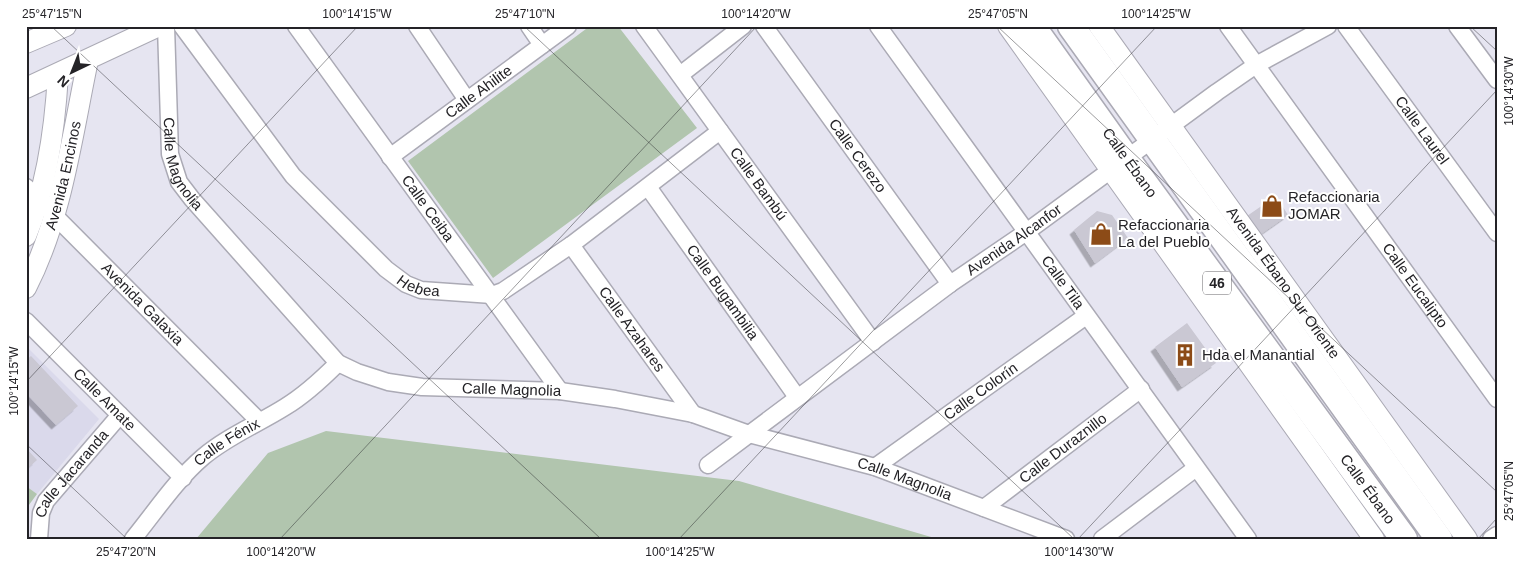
<svg xmlns="http://www.w3.org/2000/svg" width="1523" height="565" font-family="Helvetica,sans-serif">
  <style>
    .built { fill: #dad9eb }
    .green { fill: #b1c5ae }
    .building { fill: #cac8d3; filter: url(#shadow) }
    .lines { fill: none; stroke-linecap: round; stroke-linejoin: round }
    .minor-casing { stroke: #abaab5; stroke-width: 19 }
    .tertiary-casing { stroke: #abaab5; stroke-width: 22 }
    .primary-casing { stroke: #abaab5; stroke-width: 29 }
    .minor { stroke: #fff; stroke-width: 16 }
    .tertiary { stroke: #fff; stroke-width: 20 }
    .primary { stroke: #fff; stroke-width: 26 }
    .ticks { fill: none; stroke: #242327; stroke-width: 1; stroke-opacity: 0.45 }
    .labels { text-anchor: middle; stroke-width: 4; stroke-linejoin: round; paint-order: stroke }
    .shield { fill: #fff; stroke: #666568; stroke-width: 1 }
    .shield-label { font-size: 14px; font-weight: bold; fill: #242327 }
    .street-label { font-size: 15px; fill: #242327; stroke: #fff }
    .poi-label { font-size: 15px; fill: #242327; stroke: #fff; text-anchor: start }
    .neatline { fill: none; stroke: #242327; stroke-width: 2 }
    .ticks-label { font-size: 12px; text-anchor: middle; fill: #242327 }
  </style>
  <defs>
    <filter id="shadow"><feDropShadow dx="-4.5" dy="4.5" stdDeviation="0" flood-color="#0004"/></filter>
  </defs>
  <rect width="100%" height="100%" fill="#e6e5f1"/>
  <!-- built -->
  <path class="built" d="M26,346L99,419L37,494L26,486Z"/>
  <!-- green -->
  <path class="green" d="M590,26H618L697,128L493,278L408,161Z
    M326,431L739,481L938,539H196L268,453Z
    M26,486L37,494L26,509Z"/>
  <!-- building -->
  <path class="building" d="M1276,196L1288,215L1261,234L1247,216Z
    M1097,211L1112,215L1128,238L1095,263L1074,230Z
    M1187,323L1216,363L1182,387L1155,347Z
    M31,356L78,406L56,425L26,393V360Z
    M26,448L37,460L26,470Z"/>
  <g class="lines">
    <defs>
      <g id="minor">
        <path id="s1" d="M166,26L170,154L179,182L192,199L338,363L357,372L388,382L422,387L560,391L615,399L693,414L749,434L875,467L1066,539"/>
        <path id="s2" d="M182,26L293,176L386,269L406,284L421,290L492,295L503,291L571,245L720,131"/>
        <path id="s3" d="M296,26L560,391"/>
        <path d="M417,26L467,100"/>
        <path d="M529,26L542,45"/>
        <path id="s4" d="M644,26L873,342"/>
        <path id="s5" d="M764,26L950,284"/>
        <path id="s6" d="M878,26L1248,539"/>
        <path id="s7" d="M1228,26L1497,399"/>
        <path id="s8" d="M1346,26L1497,233"/>
        <path d="M1457,26L1497,80"/>
        <path d="M680,75L743,26"/>
        <path id="s9" d="M390,157L568,26"/>
        <path id="s10" d="M26,187L259,421"/>
        <path id="s11" d="M648,187L797,397"/>
        <path id="s12" d="M571,245L693,414"/>
        <path id="s13" d="M26,321L183,478"/>
        <path id="s14" d="M708,465L950,284L1025,233L1217,92L1256,65L1328,26"/>
        <path id="s15" d="M875,467L1086,316"/>
        <path id="s16" d="M984,508L1141,389"/>
        <path id="s17" d="M39,539L41,513L46,501L120,415"/>
        <path id="s18" d="M133,539C155,512 176,480 203,457C228,436 258,424 285,407C305,395 322,379 338,363"/>
        <path d="M1102,539L1196,468"/>
        <path d="M1491,539L1497,535"/>
      </g>
      <g id="tertiary">
        <path d="M1008,26L1374,539"/>
        <path id="s19" d="M1099,26L1467,539"/>
        <path d="M26,43L66,26"/>
        <path d="M26,88L159,26"/>
        <path d="M26,236C47,186 55,128 58,74"/>
        <path id="s20" d="M26,288C62,218 72,136 88,60"/>
      </g>
      <g id="primary">
        <path id="s21" d="M1032,26L1126,158L1404,539"/>
        <path d="M1071,26L1439,539"/>
      </g>
    </defs>
    <!-- minor casing -->
    <use href="#minor" class="minor-casing"/>
    <!-- tertiary casing -->
    <use href="#tertiary" class="tertiary-casing"/>
    <!-- primary casing -->
    <use href="#primary" class="primary-casing"/>
    <!-- minor -->
    <use href="#minor" class="minor"/>
    <!-- tertiary -->
    <use href="#tertiary" class="tertiary"/>
    <!-- primary -->
    <use href="#primary" class="primary"/>
  </g>
  <!-- ticks -->
  <path class="ticks" d="M51,26L601,539M524,26L1074,539M997,26L1497,492M1470,26L1497,51M26,382L358,26M26,444L127,539M280,539L757,26M679,539L1157,26M1078,539L1497,90M1478,539L1497,518"/>
  <!-- icons -->
  <defs>
    <symbol id="shop-bare" viewBox="-9 -9 18 18"><path d="M-5-2.5h2.3a2.7 3.5 0 0 1 5.4 0H5L5.5 6h-11ZM-1.5-2.5h3a1.5 2.3 0 0 0-3 0Z" fill="#8c4b17" stroke="#fff" stroke-width="2.5" paint-order="stroke"/></symbol>
    <symbol id="building-bare" viewBox="-9 -9 18 18"><path d="M-4-6H4V6H1V3H-1V6H-4ZM-2.5-4.3h1.7v1.8h-1.7ZM.8-4.3h1.7v1.8H.8ZM-2.5-1h1.7V.8h-1.7ZM.8-1h1.7V.8H.8Z" fill="#8c4b17" stroke="#fff" stroke-width="2.5" paint-order="stroke"/></symbol>
  </defs>
  <g fill-rule="evenodd">
    <use href="#shop-bare" x="1256" y="190" width="32" height="32"/>
    <use href="#shop-bare" x="1085" y="218" width="32" height="32"/>
    <use href="#building-bare" x="1169" y="339" width="32" height="32"/>
  </g>
  <g class="labels">
    <!-- shield labels -->
    <rect class="shield" x="1203" y="271.5" width="28" height="23" rx="4"/>
    <g class="shield-label">
      <text x="1217" y="288">46</text>
    </g>
    <!-- street labels -->
    <g class="street-label">
      <text dy="5" stroke="none"><textPath href="#s9" startOffset="110">Calle Ahilite</textPath></text>
      <text dy="5" stroke="none"><textPath href="#s8" startOffset="129">Calle Laurel</textPath></text>
      <text dy="5" stroke="none"><textPath href="#s5" startOffset="160">Calle Cerezo</textPath></text>
      <text dy="5" stroke="none"><textPath href="#s1" startOffset="141">Calle Magnolia</textPath></text>
      <text dy="5" stroke="none"><textPath href="#s21" startOffset="168">Calle Ébano</textPath></text>
      <text dy="5" stroke="none"><textPath href="#s20" startOffset="119">Avenida Encinos</textPath></text>
      <text dy="5" stroke="none"><textPath href="#s4" startOffset="195">Calle Bambú</textPath></text>
      <text dy="5" stroke="none"><textPath href="#s3" startOffset="225">Calle Ceiba</textPath></text>
      <text dy="5" stroke="none"><textPath href="#s14" startOffset="380">Avenida Alcanfor</textPath></text>
      <text dy="5" stroke="none"><textPath href="#s2" startOffset="356">Hebea</textPath></text>
      <text dy="5" stroke="none"><textPath href="#s6" startOffset="316">Calle Tila</textPath></text>
      <text dy="5" stroke="none"><textPath href="#s19" startOffset="316">Avenida Ébano Sur Oriente</textPath></text>
      <text dy="5" stroke="none"><textPath href="#s7" startOffset="320">Calle Eucalipto</textPath></text>
      <text dy="5" stroke="none"><textPath href="#s11" startOffset="129">Calle Bugambilia</textPath></text>
      <text dy="5" stroke="none"><textPath href="#s10" startOffset="165">Avenida Galaxia</textPath></text>
      <text dy="5" stroke="none"><textPath href="#s12" startOffset="104">Calle Azahares</textPath></text>
      <text dy="5" stroke="none"><textPath href="#s1" startOffset="576">Calle Magnolia</textPath></text>
      <text dy="5" stroke="none"><textPath href="#s15" startOffset="130">Calle Colorín</textPath></text>
      <text dy="5" stroke="none"><textPath href="#s13" startOffset="111">Calle Amate</textPath></text>
      <text dy="5" stroke="none"><textPath href="#s18" startOffset="136">Calle Fénix</textPath></text>
      <text dy="5" stroke="none"><textPath href="#s16" startOffset="99">Calle Duraznillo</textPath></text>
      <text dy="5" stroke="none"><textPath href="#s17" startOffset="76">Calle Jacaranda</textPath></text>
      <text dy="5" stroke="none"><textPath href="#s1" startOffset="981">Calle Magnolia</textPath></text>
      <text dy="5" stroke="none"><textPath href="#s21" startOffset="572">Calle Ébano</textPath></text>
    </g>
    <!-- poi labels -->
    <g class="poi-label">
      <text x="1288" y="202">Refaccionaria<tspan x="1288" dy="17">JOMAR</tspan></text>
      <text x="1118" y="230">Refaccionaria<tspan x="1118" dy="17">La del Pueblo</tspan></text>
      <text x="1202" y="360">Hda el Manantial</text>
    </g>
  </g>
  <!-- border -->
  <rect width="1523" height="565" fill="none" stroke="#ffffff" stroke-width="55"/>
  <!-- north arrow -->
  <g transform="translate(72 72) rotate(223)" stroke="#ffffff" stroke-width="4" paint-order="stroke">
  <path d="M0-4L9 19L0 12L-9 19Z" fill="#242327"/>
  <text y="-8" font-size="14" font-weight="bold" text-anchor="middle" fill="#242327">N</text>
  </g>
  <rect x="28" y="28" width="1468" height="510" class="neatline"/>
  <g class="ticks-label">
    <text x="52" y="18">25°47'15"N</text>
    <text x="357" y="18">100°14'15"W</text>
    <text x="525" y="18">25°47'10"N</text>
    <text x="756" y="18">100°14'20"W</text>
    <text x="998" y="18">25°47'05"N</text>
    <text x="1156" y="18">100°14'25"W</text>
    <text transform="translate(1509 91) rotate(-90)" y="4">100°14'30"W</text>
    <text transform="translate(14 381) rotate(-90)" y="4">100°14'15"W</text>
    <text transform="translate(1509 491) rotate(-90)" y="4">25°47'05"N</text>
    <text x="126" y="556">25°47'20"N</text>
    <text x="281" y="556">100°14'20"W</text>
    <text x="680" y="556">100°14'25"W</text>
    <text x="1079" y="556">100°14'30"W</text>
  </g>
</svg>
